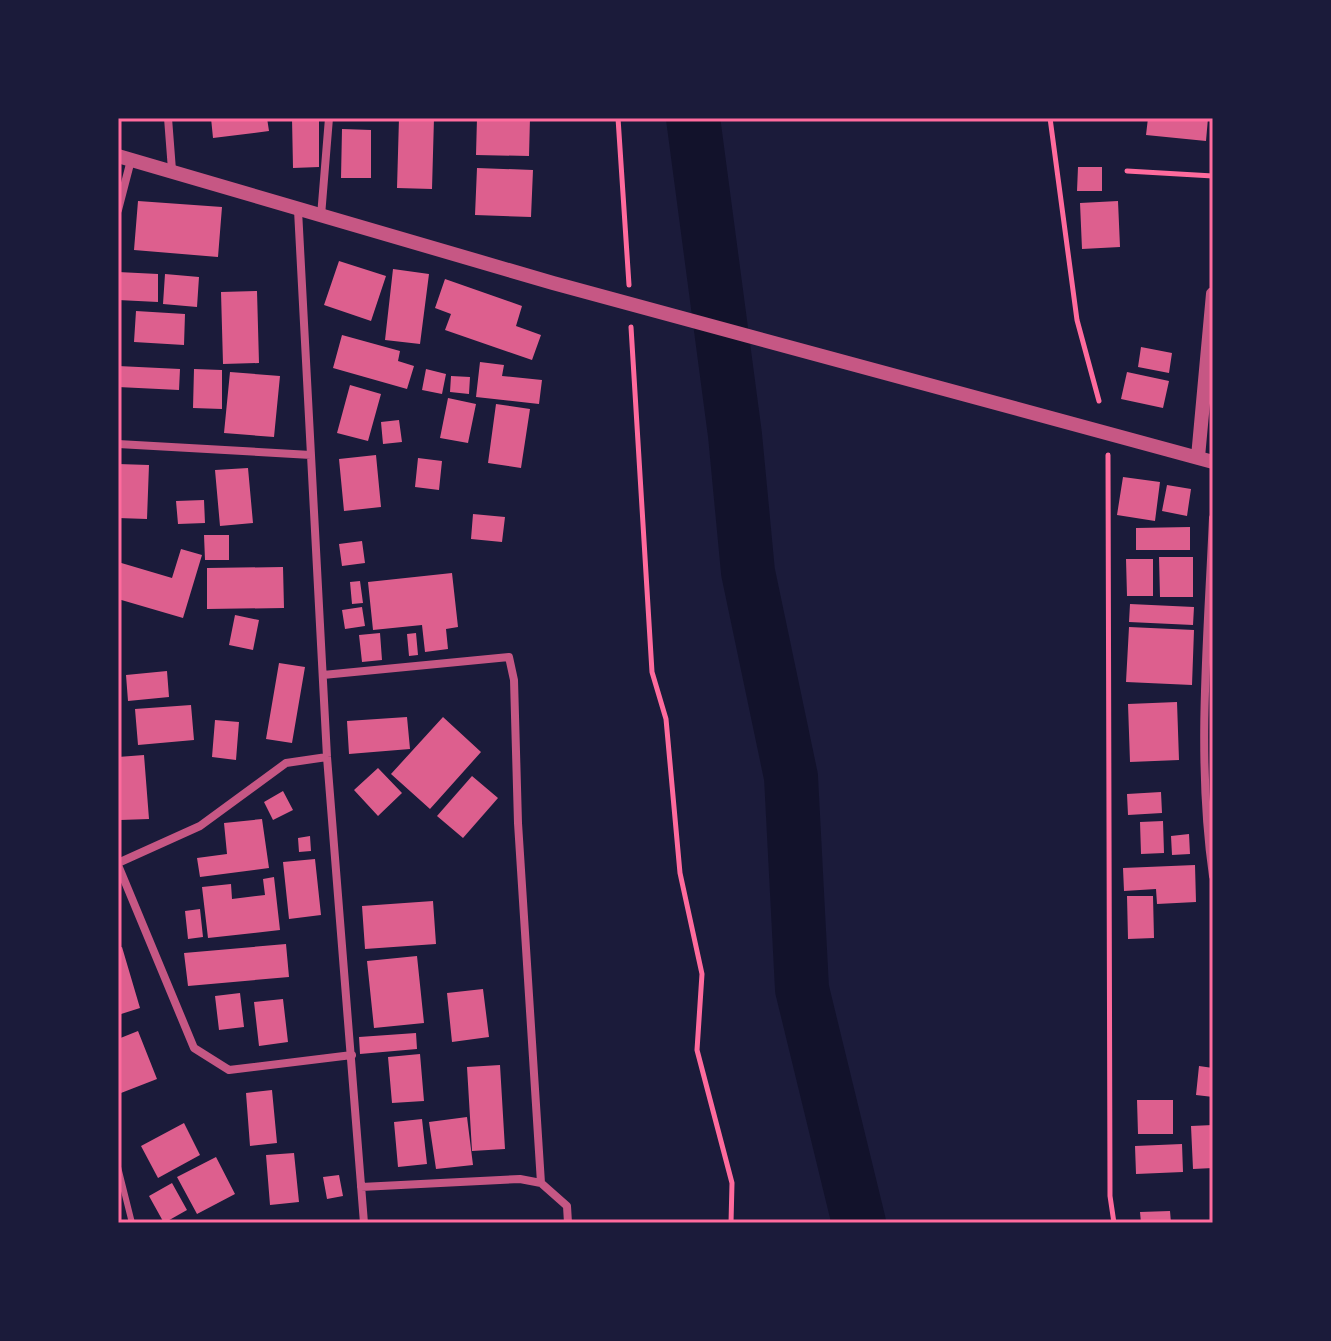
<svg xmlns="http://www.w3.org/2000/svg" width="1331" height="1341" font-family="'Roboto Serif',serif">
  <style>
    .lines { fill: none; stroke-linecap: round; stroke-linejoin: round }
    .river { stroke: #12122b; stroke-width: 54 }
    .building { fill: #dd5f8e }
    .path { stroke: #ff6b9d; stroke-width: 5 }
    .service { stroke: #c65784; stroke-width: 6 }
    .minor { stroke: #c65784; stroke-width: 8 }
    .tertiary { stroke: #c65784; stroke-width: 14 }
    .neatline { fill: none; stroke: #ff6b9d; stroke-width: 3 }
  </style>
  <rect width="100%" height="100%" fill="#1b1b3a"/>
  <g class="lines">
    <!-- river -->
    <path class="river" d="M693,118L735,435L748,572L791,777L802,989L859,1223"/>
  </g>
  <!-- building -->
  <path class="building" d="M211,118H267L269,131L213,138Z
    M292,118H319V167L293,168Z
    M399,118H434L432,189L397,188Z
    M477,118H530L529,156L476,155Z
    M1148,118H1208L1206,141L1146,135Z
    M342,129L371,130V178H341Z
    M1078,167H1102V191H1077Z
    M477,168L533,170L531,217L475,215Z
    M138,201L222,207L218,257L134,250Z
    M1118,201L1120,247L1082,249L1080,203Z
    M339,261L386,276L371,321L324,305Z
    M393,269L429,274L420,344L385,340Z
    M118,272L158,274V302L118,300Z
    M165,274L199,277L197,307L163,304Z
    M445,279L522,306L516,326L541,335L532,360L445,330L451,314L435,308Z
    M257,291L259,363L223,364L221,292Z
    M136,311L185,314L184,345L134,342Z
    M342,335L400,351L398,361L414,366L407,389L333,368Z
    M1141,347L1172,353L1169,373L1138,367Z
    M480,362L504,365L502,376L542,380L539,404L476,397Z
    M118,366L180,369L179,390L118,387Z
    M194,369L222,370V409L193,408Z
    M426,369L446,374L442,394L422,390Z
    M230,372L280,376L274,437L224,433Z
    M1127,372L1169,381L1163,408L1121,399Z
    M451,376L470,377L469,394L450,392Z
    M350,385L381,394L368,441L337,433Z
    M448,398L476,404L468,443L440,438Z
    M496,404L530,409L521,468L488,463Z
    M399,420L402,442L383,444L381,422Z
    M376,455L381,507L344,511L339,459Z
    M418,458L442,461L439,490L415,487Z
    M118,464L149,465L147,519L118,518Z
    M248,468L253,523L220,526L215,470Z
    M1123,477L1160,482L1155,521L1117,515Z
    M1167,485L1191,489L1187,516L1162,511Z
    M204,500L205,523L178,524L176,501Z
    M473,514L505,517L502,542L471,539Z
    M1190,527V550H1136V528Z
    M204,535H229V560H205Z
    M362,541L365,563L342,566L339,544Z
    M181,549L202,555L183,618L118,599V562L172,578Z
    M1159,557H1193V597H1160Z
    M1126,559H1153V596H1127Z
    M283,567L284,608L207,609V568Z
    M452,573L458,627L446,629L448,649L425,652L422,625L373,630L368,582Z
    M360,581L363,603L352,604L350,582Z
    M1130,604L1194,607L1193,625L1129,622Z
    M362,607L365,626L345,629L342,610Z
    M235,615L259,620L253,650L229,645Z
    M1129,627L1194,630L1192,685L1126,682Z
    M380,633L382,660L362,662L359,635Z
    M416,633L418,655L409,656L407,634Z
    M279,663L305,667L292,743L266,739Z
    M167,671L169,697L128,701L126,675Z
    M1177,702L1179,760L1130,762L1128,704Z
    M191,705L194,740L138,745L135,709Z
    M407,717L410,749L349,754L347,721Z
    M443,717L481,752L430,809L391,774Z
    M215,720L239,722L236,760L212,757Z
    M144,755L149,819L120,820L118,757Z
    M378,768L402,793L378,816L354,790Z
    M472,776L498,798L463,838L437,816Z
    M283,791L293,810L273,820L264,802Z
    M1161,792L1162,813L1128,815L1127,794Z
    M262,819L269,868L200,877L197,858L227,854L224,823Z
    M1163,821L1164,853L1141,854L1140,822Z
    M1189,834L1190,854L1172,855L1171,836Z
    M310,836L311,851L299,852L298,838Z
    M315,859L321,915L289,919L283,862Z
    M1195,865L1196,902L1157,904L1156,889L1124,891L1123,868Z
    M274,877L280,930L208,938L202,887L231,884L232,899L265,895L263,879Z
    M1127,896H1153L1154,938L1128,939Z
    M433,901L436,944L365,949L362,906Z
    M200,909L203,937L188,939L185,911Z
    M286,944L289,977L188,986L184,953Z
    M122,947L140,1008L118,1015V948Z
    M417,956L424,1023L374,1028L367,961Z
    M483,989L489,1037L452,1042L447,993Z
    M240,993L244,1027L219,1030L215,996Z
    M283,999L288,1042L259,1046L254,1002Z
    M138,1031L157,1079L121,1093L118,1085V1039Z
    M416,1033L417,1049L360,1054L359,1037Z
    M420,1054L424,1101L392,1103L388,1057Z
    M500,1065L505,1149L472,1151L467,1067Z
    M1199,1066L1213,1068V1097L1196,1095Z
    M272,1090L277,1143L250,1146L246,1093Z
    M1137,1100H1173V1134H1138Z
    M467,1117L473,1165L436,1169L429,1122Z
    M422,1119L427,1164L398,1167L394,1122Z
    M184,1123L200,1155L158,1178L141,1146Z
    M1213,1125V1168L1193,1169L1191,1126Z
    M1182,1144L1183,1172L1136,1174L1135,1146Z
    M294,1153L299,1202L270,1205L266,1155Z
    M216,1157L235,1194L197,1214L177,1177Z
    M339,1175L343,1196L327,1199L323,1177Z
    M172,1183L187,1210L164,1223L149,1196Z
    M1170,1211L1171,1223H1141L1140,1212Z"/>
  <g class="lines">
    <!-- path -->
    <path class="path" d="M618,118L629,285
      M1050,118L1077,320L1099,401
      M1127,171L1213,176
      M631,327L652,672L666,719L680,873L702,974L697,1050L732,1183L731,1223
      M1108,455L1110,1196L1114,1223"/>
    <!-- service -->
    <path class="service" d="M118,1167L132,1223"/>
    <!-- minor -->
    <path class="minor" d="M168,118L172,170
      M118,210L131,160
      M298,210L327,757L364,1223
      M321,216L329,118
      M118,444L311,455
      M1213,518C1208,637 1196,757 1213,876
      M323,675L509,657L514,680L518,823L541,1183
      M118,863L200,826L286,763L327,757
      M118,865L194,1048L229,1070L352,1055
      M361,1187L520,1179L541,1183L567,1206L568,1223"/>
    <!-- tertiary -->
    <path class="tertiary" d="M118,156L553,283L1213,462
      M1198,457L1213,294"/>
  </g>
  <!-- border -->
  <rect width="1331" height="1341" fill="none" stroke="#1b1b3a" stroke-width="240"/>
  <rect x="120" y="120" width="1091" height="1101" class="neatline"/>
</svg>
